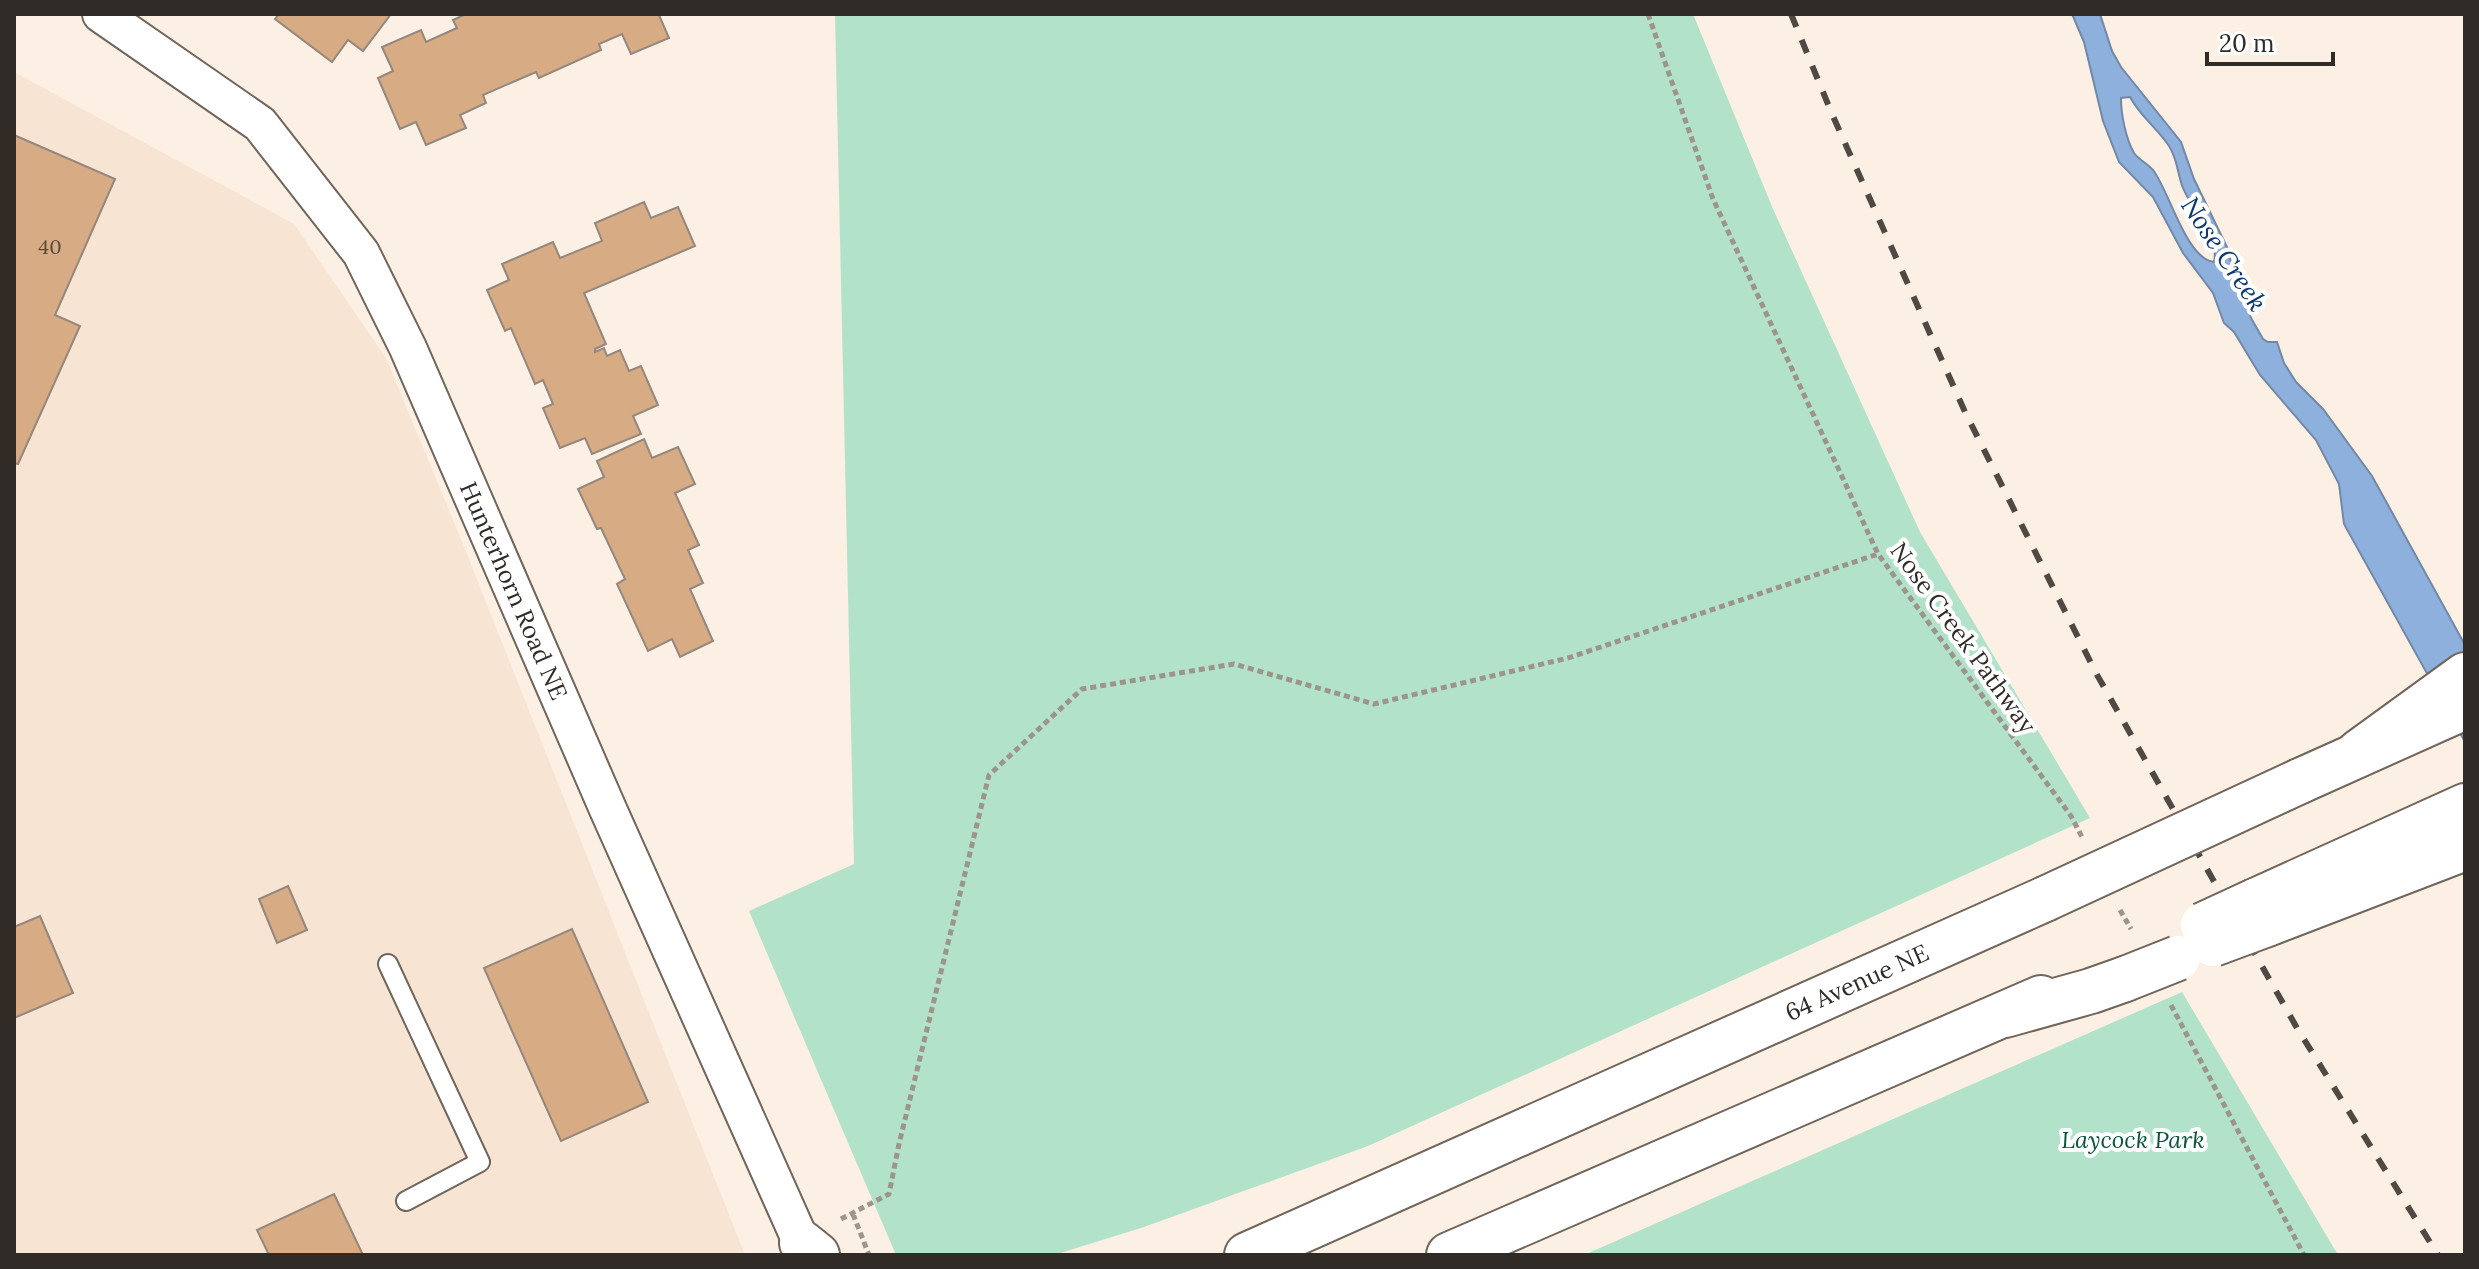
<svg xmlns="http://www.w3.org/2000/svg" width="2479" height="1269" font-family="Lora,serif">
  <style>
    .built { fill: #f8e4d3 }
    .green { fill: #b3e2ca }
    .water { fill: #8eb0dd; stroke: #7288a6; stroke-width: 2; fill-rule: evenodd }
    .building { fill: #d7ab84; stroke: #94877d; stroke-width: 2 }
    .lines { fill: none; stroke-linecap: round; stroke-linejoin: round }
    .service-casing { stroke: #70655b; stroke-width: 22 }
    .minor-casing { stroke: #70655b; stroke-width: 40 }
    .secondary-casing { stroke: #70655b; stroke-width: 48 }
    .motorway-casing { stroke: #70655b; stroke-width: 48 }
    .path { stroke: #9d948c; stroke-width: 5; stroke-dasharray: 6 4; stroke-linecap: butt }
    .service { stroke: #fff; stroke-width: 18 }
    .minor { stroke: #fff; stroke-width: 36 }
    .secondary { stroke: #fff; stroke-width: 44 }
    .motorway { stroke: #fff; stroke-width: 44 }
    .rail { stroke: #4f4944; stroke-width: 6; stroke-dasharray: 14 14; stroke-linecap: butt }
    .secondary-bridge-casing { stroke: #70655b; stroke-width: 48; stroke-linecap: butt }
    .motorway-bridge-casing { stroke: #70655b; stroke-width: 48; stroke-linecap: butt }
    .secondary-bridge { stroke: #fff; stroke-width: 44 }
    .motorway-bridge { stroke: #fff; stroke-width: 44 }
    .labels { text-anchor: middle; stroke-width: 8; stroke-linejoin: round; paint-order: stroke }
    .number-label { font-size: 20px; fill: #5a4b3e }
    .street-label { font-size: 24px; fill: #302b27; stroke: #fff }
    .park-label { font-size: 24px; font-style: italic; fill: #0a563a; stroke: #fff }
    .water-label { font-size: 26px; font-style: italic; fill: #0a396e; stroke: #fff }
  </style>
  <rect width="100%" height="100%" fill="#fcefe3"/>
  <!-- built -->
  <path class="built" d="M14,72L294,224L386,358L463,544L745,1255H14Z"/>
  <!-- green -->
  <path class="green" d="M835,14H1693L1773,209L1920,532L2090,818L1368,1146L1144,1227L1054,1255H896L749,911L854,864Z
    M2182,992L2338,1255H1584Z"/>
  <!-- water -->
  <path class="water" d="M2072,14H2100L2112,51L2121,67L2181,142L2194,179L2227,247L2234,274L2251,318L2263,339L2268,342H2277L2284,363L2296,382L2323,409L2372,476L2465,645V742L2344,524L2339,484L2316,440L2260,375L2234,332L2224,323L2213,293L2183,253L2153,197L2119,162L2103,121L2084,42ZM2130,97C2140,116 2157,128 2169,146C2178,160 2177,173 2183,188C2192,211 2220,234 2214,262C2186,259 2169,190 2153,170C2147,163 2139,160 2134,153C2126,139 2121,115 2121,98Z"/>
  <!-- building -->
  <path class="building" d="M279,14H391L363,51L348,40L332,62L275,19Z
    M466,14H662L659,15L669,38L631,54L622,34L599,44L601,50L539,78L536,72L483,95L486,103L460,115L466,128L426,145L416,122L400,129L378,78L393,71L382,47L421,30L426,42L457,28L453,20Z
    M14,135L115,179L55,315L80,326L18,464L14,463Z
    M644,202L651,218L678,207L695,246L584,293L606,344L595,349V352L604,348L607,356L620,350L629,371L641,366L658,405L633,416L641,434L592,454L585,438L560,448L543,408L553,404L543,380L535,384L511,328L505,331L487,290L509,280L502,264L553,242L560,258L602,241L595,223Z
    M644,439L652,458L678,447L695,484L675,493L699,545L688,550L703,583L690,589L713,641L680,657L672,639L648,651L617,584L625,579L601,528L597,529L578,489L604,477L597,461Z
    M288,886L307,930L277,943L259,899Z
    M40,916L73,993L14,1018V927Z
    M572,929L648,1102L561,1141L484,968Z
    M334,1194L363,1255H269L257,1230Z"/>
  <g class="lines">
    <defs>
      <path id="service" d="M388,964L480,1162L406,1201"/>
      <g id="minor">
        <path id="s1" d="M101,14L260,124L361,253L408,348L607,807L807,1255"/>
      </g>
      <g id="secondary">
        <path d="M2300,781L2465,707"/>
        <path d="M2255,901L2465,806"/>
        <path d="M802,1243L817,1255"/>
        <path id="s2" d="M1247,1255L2045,899"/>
        <path d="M1449,1255L2041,998"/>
      </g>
      <path id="motorway" d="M2359,752L2465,675
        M2267,924L2465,848
        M2005,1015L2091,991L2125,979"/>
    </defs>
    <!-- service casing -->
    <use href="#service" class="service-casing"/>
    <!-- minor casing -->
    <use href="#minor" class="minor-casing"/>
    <!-- secondary casing -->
    <use href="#secondary" class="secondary-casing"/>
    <!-- motorway casing -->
    <use href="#motorway" class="motorway-casing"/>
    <!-- path -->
    <path class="path" d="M1648,14L1713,199L1878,554L2071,816L2082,837
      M2120,910L2131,929
      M2171,1005L2304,1255
      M853,1214L869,1255
      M841,1219L889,1194L899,1144L989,775L1082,689L1234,664L1374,704L1568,658L1878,554"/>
    <!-- service -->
    <use href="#service" class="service"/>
    <!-- minor -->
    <use href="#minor" class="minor"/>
    <!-- secondary -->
    <use href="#secondary" class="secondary"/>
    <!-- motorway -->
    <use href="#motorway" class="motorway"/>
    <!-- rail -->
    <path class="rail" d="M1791,14L1832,114L1965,412L2096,673L2297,1028L2438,1255"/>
    <defs>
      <path id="secondary-bridge" d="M2045,899L2300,781
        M2203,925L2255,901"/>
      <path id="motorway-bridge" d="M2213,944L2267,924
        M2125,979L2178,958"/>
    </defs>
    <!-- secondary-bridge casing -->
    <use href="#secondary-bridge" class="secondary-bridge-casing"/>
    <!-- motorway-bridge casing -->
    <use href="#motorway-bridge" class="motorway-bridge-casing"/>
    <!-- secondary-bridge -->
    <use href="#secondary-bridge" class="secondary-bridge"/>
    <!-- motorway-bridge -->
    <use href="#motorway-bridge" class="motorway-bridge"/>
  </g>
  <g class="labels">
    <!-- number labels -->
    <g class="number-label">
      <text x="50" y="254">40</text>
    </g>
    <!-- street labels -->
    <g class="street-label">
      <text dy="8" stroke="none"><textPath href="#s1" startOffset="728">Hunterhorn Road NE</textPath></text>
      <text transform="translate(1963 638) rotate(54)" y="8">Nose Creek Pathway</text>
      <text dy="8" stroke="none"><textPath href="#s2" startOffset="668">64 Avenue NE</textPath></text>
    </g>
    <!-- park labels -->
    <g class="park-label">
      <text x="2133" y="1148">Laycock Park</text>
    </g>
    <!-- water labels -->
    <g class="water-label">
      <text transform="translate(2224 254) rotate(56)" y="9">Nose Creek</text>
    </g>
  </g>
  <!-- border -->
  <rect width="2479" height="1269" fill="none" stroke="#302b27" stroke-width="32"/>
  <!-- scale -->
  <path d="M2207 52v12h126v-12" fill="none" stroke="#302b27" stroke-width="4"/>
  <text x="2219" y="52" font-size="24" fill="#302b27" stroke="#ffffff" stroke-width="6" paint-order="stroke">20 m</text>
</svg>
